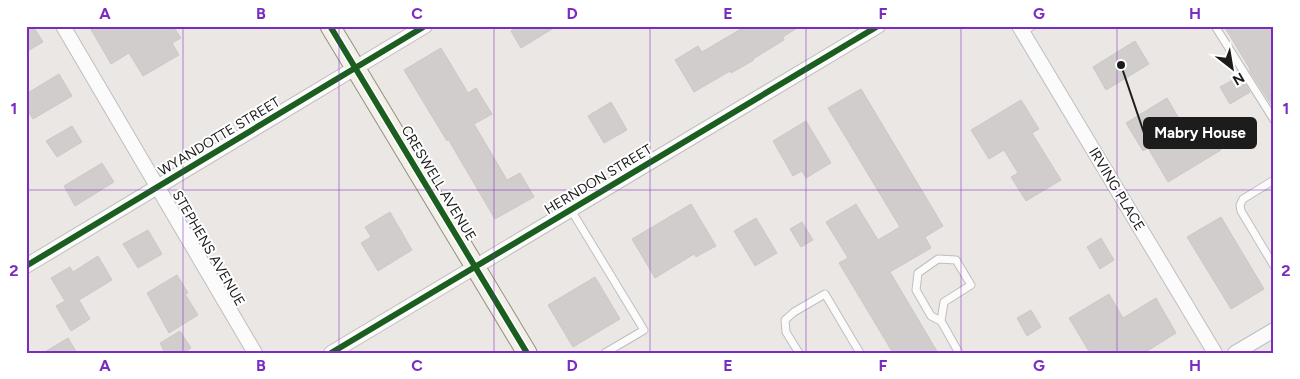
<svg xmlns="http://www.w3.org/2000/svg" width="1300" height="379" font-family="Figtree,sans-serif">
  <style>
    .building { fill: #d1cdcc; stroke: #cdc8c6 }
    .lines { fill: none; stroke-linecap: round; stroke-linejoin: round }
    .lane-casing { stroke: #c0bebd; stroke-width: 9 }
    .street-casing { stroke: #c0bebd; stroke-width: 16 }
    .secondary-casing { stroke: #93917e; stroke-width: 21 }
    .lane { stroke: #fcfbfb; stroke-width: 7 }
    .street { stroke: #fcfbfb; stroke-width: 14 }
    .secondary { stroke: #f2f0e9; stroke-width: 19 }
    .cycleway-casing { stroke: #fff; stroke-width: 9 }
    .cycleway { stroke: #1b5e20; stroke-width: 6 }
    .grid { fill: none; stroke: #7b2cbf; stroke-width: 1; stroke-opacity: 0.55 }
    .labels { text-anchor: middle; stroke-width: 4; stroke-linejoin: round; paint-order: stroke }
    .street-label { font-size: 14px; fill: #1c1c1c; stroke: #fff }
    .leader { fill: none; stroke: #1c1c1c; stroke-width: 2 }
    .callout-dot { fill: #1c1c1c; stroke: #fff; stroke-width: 2 }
    .callout { fill: #1c1c1c; stroke: #1c1c1c; stroke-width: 2 }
    .callout-label { font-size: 15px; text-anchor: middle; font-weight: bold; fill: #fff }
    .neatline { fill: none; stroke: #7b2cbf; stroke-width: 2 }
    .grid-label { font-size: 16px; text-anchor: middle; font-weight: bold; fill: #7b2cbf }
  </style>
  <rect width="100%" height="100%" fill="#eae7e5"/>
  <!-- building -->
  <path class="building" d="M26,26H33L43,42L26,52Z
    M89,26H173L181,38L172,43L179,55L143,76L129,53L111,64Z
    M519,26H557L521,48L511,31Z
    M746,26H800L783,37L784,40L753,59L754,60L731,73L730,71L694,92L675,60L698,46L702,52Z
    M1224,26H1274V109L1249,70L1250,69Z
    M1135,41L1149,64L1106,90L1093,67Z
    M441,48L468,93L476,88L492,114L474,124L507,180L520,173L534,197L495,219L448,139L447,141L404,70Z
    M59,74L72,96L33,119L26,108V94Z
    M1240,76L1250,92L1230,104L1220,87Z
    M861,89L943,226L925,237L931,248L890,272L938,353H893L839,263L848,258L826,222L856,204L878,240L900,227L828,108Z
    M1167,98L1188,134L1206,124L1221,150L1168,182L1148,148L1143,151L1126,123Z
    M1021,100L1039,129L1032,133L1061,180L1026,201L1011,177L1018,173L1004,150L989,159L971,130Z
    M611,102L627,130L604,143L588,116Z
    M806,121L831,163L806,178L802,171L793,176L773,141Z
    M72,126L82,142L57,157L46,141Z
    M102,163L114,182L75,206L64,186Z
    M691,204L716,246L696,257L694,254L655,278L632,239Z
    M390,212L412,250L378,271L361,243L371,237L365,227Z
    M1221,217L1264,289L1231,309L1187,237Z
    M756,218L777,253L755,266L734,231Z
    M802,222L813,240L801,247L790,229Z
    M148,230L162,254L138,268L123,244Z
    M1101,238L1114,260L1100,269L1087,247Z
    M98,256L112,280L79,300L90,319L71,331L56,306L65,301L51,278L70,267L73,272Z
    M177,275L188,293L185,294L198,315L169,333L147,293Z
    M595,277L620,319L573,347L548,305Z
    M1109,294L1123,318L1156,298L1176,333L1144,353H1090L1069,318Z
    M1031,310L1041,327L1027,336L1017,318Z
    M180,331L191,348L183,353H165L160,343Z
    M68,338L77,353H43Z"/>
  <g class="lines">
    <defs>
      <path id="lane" d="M1215,26L1274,120
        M1023,32L1032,26
        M1274,180L1243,199L1240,205L1241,211L1274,266
        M571,210L644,330L605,353
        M941,321L944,302L971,285L956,260L938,259L918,273L916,290L931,316L941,321L959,353
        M799,353L786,332L785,320L794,312L825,294L860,353"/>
      <path id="street" d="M63,26L255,353
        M1019,26L1215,353
        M26,266L425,26
        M331,353L878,26
        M1235,353L1274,330"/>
      <path id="secondary" d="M330,26L527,353"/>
    </defs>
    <!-- lane casing -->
    <use href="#lane" class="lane-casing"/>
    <!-- street casing -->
    <use href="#street" class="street-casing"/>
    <!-- secondary casing -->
    <use href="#secondary" class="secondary-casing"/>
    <!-- lane -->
    <use href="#lane" class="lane"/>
    <!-- street -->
    <use href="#street" class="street"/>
    <!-- secondary -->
    <use href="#secondary" class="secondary"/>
    <defs>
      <path id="cycleway" d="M330,26L527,353
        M26,266L425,26
        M331,353L878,26"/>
    </defs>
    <!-- cycleway casing -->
    <use href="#cycleway" class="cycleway-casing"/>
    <!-- cycleway -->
    <use href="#cycleway" class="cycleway"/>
  </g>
  <!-- grid -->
  <path class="grid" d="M183,26V353M339,26V353M494,26V353M650,26V353M806,26V353M961,26V353M1117,26V353M26,190H1274"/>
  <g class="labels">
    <!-- street labels -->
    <g class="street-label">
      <text transform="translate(219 136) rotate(-31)" y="5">WYANDOTTE STREET</text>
      <text transform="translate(598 179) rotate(-31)" y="5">HERNDON STREET</text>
      <text transform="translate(439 183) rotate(59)" y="5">CRESWELL AVENUE</text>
      <text transform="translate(1117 189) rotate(59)" y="5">IRVING PLACE</text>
      <text transform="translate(209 248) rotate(60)" y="5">STEPHENS AVENUE</text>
    </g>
  </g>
  <!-- callouts -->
  <path class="leader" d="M1121 65L1144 133"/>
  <circle class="callout-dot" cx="1121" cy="65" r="5"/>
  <rect class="callout" x="1144" y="118" width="112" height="30" rx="5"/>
  <g class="callout-label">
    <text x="1200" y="138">Mabry House</text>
  </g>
  <!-- border -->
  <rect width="1300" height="379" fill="none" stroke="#ffffff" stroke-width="55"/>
  <!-- north arrow -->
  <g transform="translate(1232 68) rotate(149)" stroke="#ffffff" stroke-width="4" paint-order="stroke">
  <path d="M0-4L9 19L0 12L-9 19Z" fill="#1c1c1c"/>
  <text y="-8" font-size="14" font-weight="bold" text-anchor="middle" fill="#1c1c1c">N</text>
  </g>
  <rect x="28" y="28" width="1244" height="324" class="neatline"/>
  <g class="grid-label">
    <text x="105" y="19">A</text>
    <text x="261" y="19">B</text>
    <text x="417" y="19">C</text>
    <text x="572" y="19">D</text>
    <text x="728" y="19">E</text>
    <text x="883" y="19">F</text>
    <text x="1039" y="19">G</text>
    <text x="1195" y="19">H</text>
    <text x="14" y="114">1</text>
    <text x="1286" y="114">1</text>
    <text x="14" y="276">2</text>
    <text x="1286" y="276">2</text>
    <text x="105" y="371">A</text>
    <text x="261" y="371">B</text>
    <text x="417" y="371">C</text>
    <text x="572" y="371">D</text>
    <text x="728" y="371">E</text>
    <text x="883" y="371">F</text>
    <text x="1039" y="371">G</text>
    <text x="1195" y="371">H</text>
  </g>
</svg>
